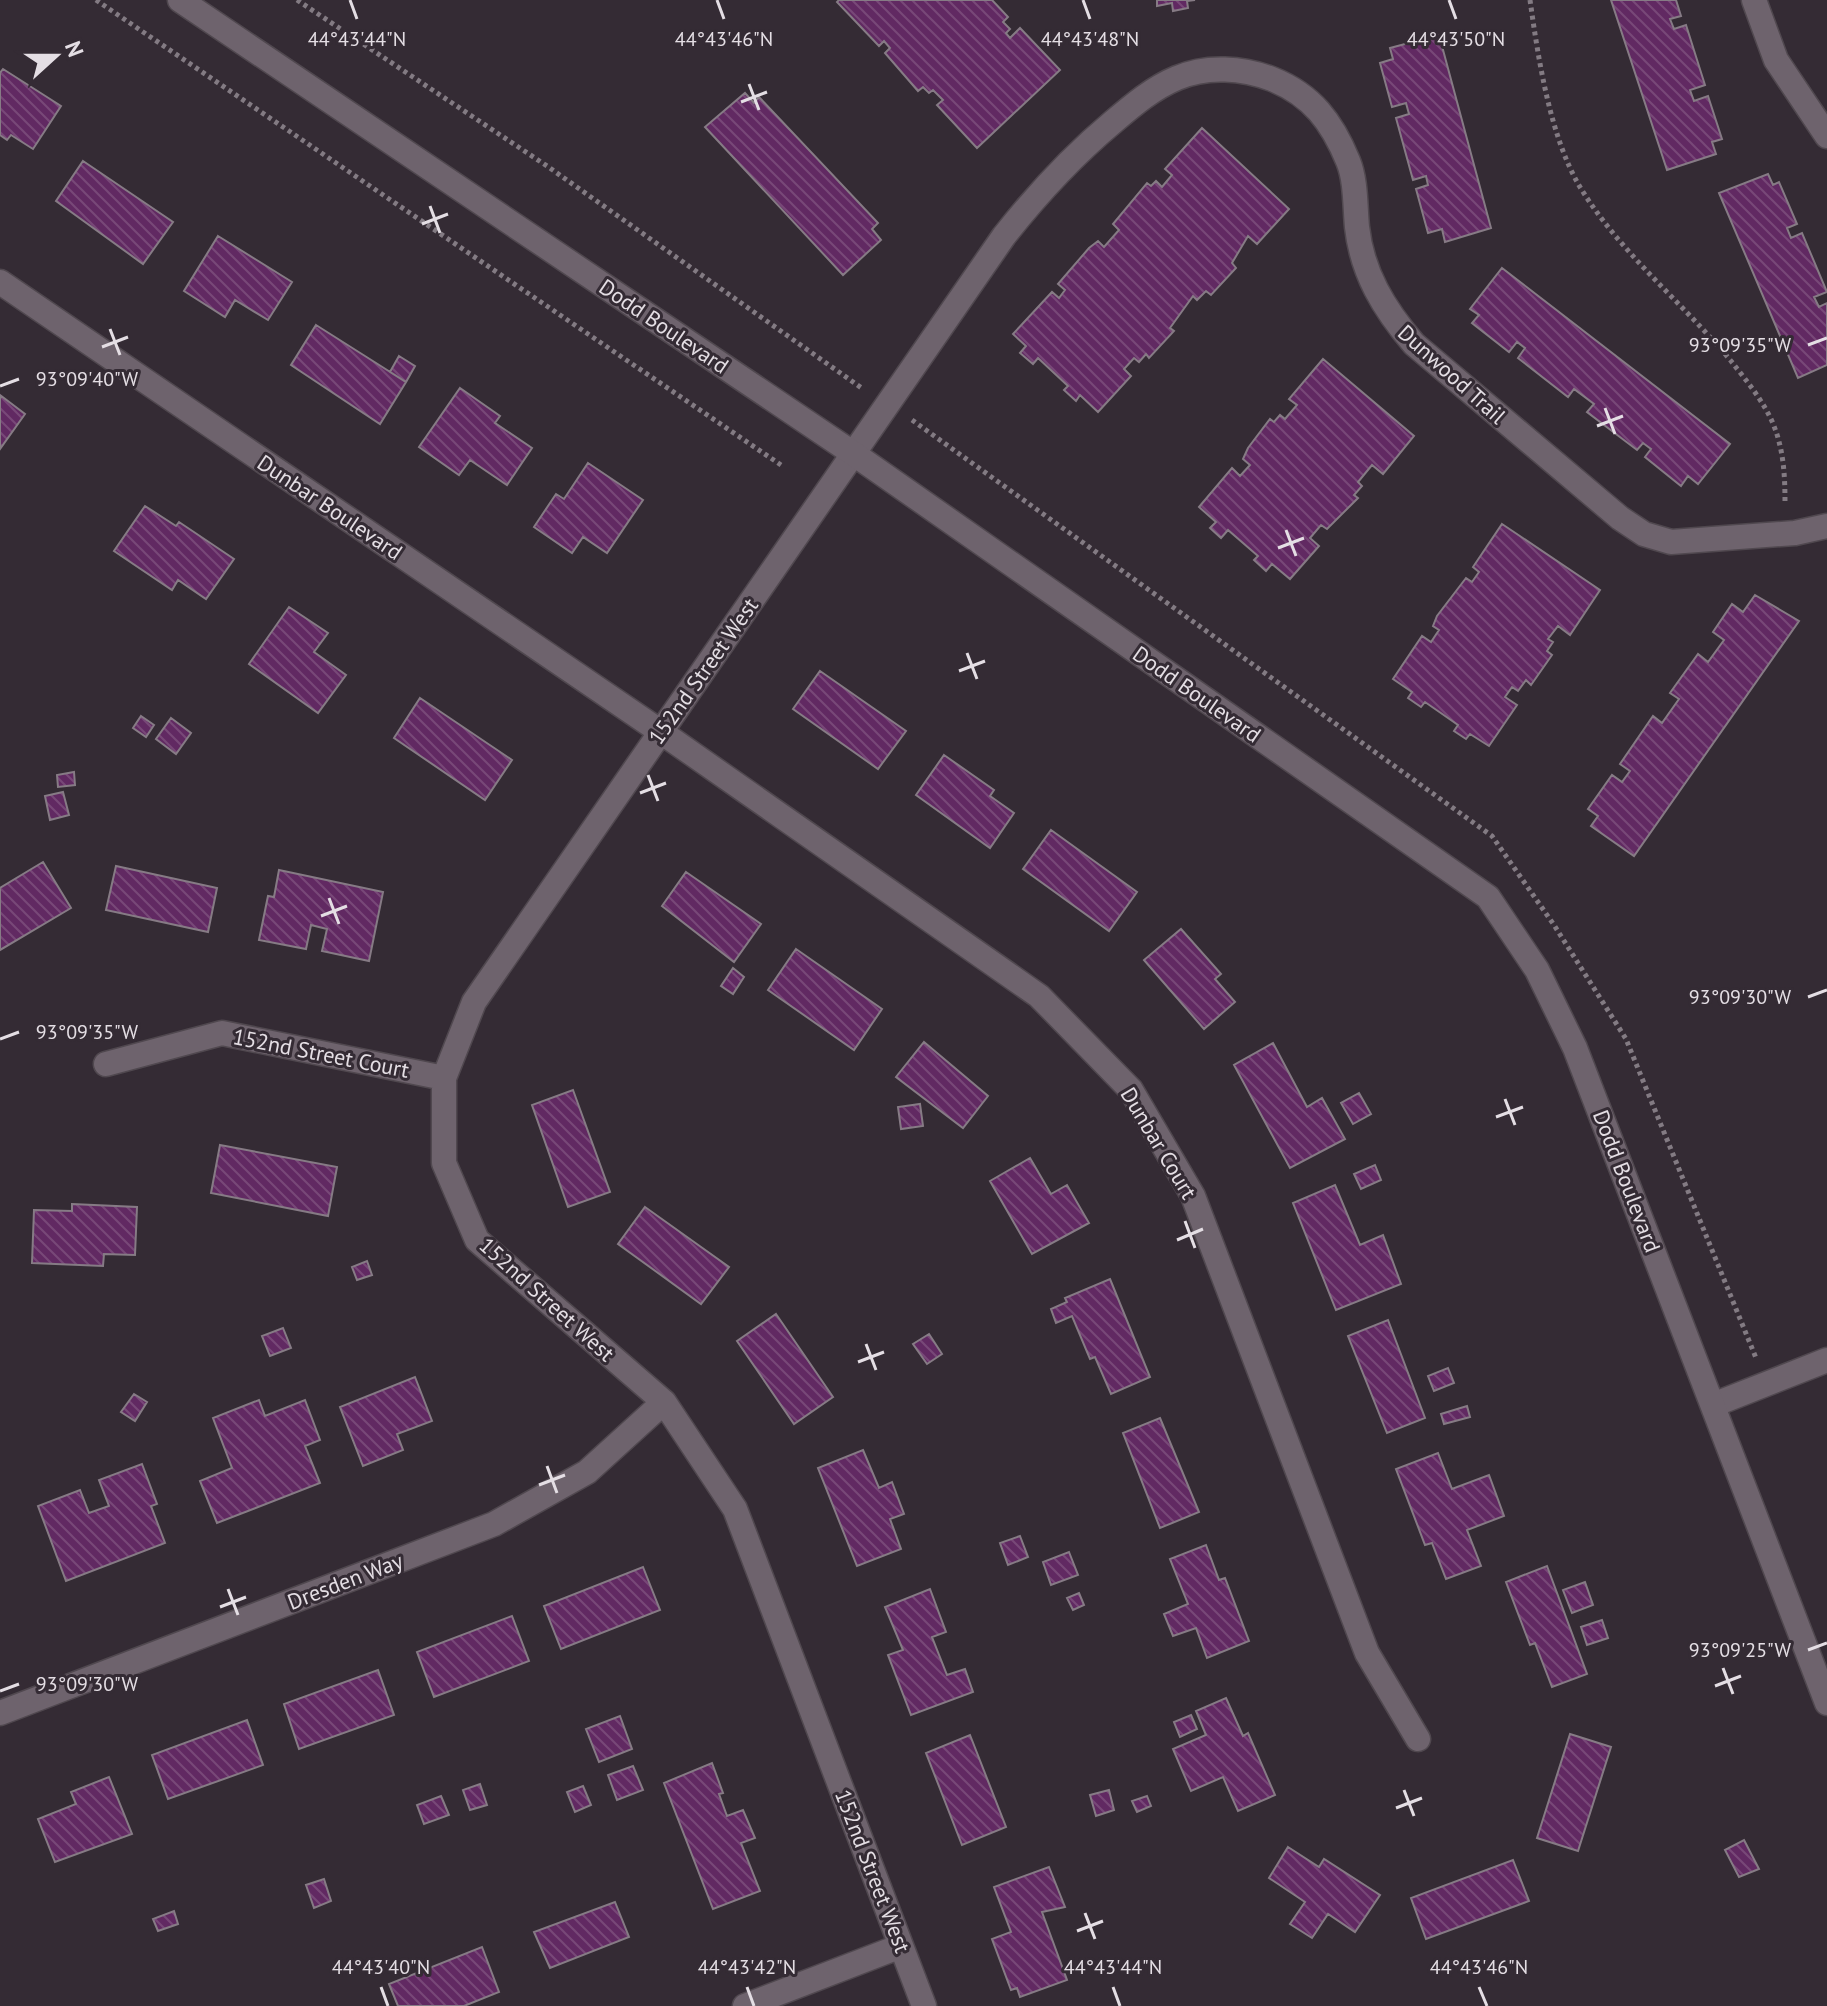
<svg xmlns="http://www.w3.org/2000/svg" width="1827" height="2006" font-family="'PT Sans',sans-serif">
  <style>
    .building { fill: url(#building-back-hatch); stroke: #867b85; stroke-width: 2 }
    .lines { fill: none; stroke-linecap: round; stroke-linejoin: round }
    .minor-casing { stroke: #50484f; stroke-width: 27 }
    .tertiary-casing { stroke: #50484f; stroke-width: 27 }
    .path { stroke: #837b83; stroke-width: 5; stroke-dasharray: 4 4; stroke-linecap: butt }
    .minor { stroke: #6e636d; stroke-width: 24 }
    .tertiary { stroke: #6e636d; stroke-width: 24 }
    .ticks { fill: none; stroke: #e4dee4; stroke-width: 3 }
    .labels { text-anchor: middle; stroke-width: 6; stroke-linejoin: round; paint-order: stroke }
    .street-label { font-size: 22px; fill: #e4dee4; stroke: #342b34 }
    .ticks-label { font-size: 20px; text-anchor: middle; fill: #e4dee4; stroke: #342b34; stroke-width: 6; stroke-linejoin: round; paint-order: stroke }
  </style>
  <defs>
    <pattern id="building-back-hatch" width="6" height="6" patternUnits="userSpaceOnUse" patternTransform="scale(2)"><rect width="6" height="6" fill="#612962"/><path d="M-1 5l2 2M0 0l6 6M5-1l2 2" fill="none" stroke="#784878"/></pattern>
  </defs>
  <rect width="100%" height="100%" fill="#342b34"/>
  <!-- building -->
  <path class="building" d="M839,0H992L1008,17L1003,22L1010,29L1006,33L1010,38L1020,28L1060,70L977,148L937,105L943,100L933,90L929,93L923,87L918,91L885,53L890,48L884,41L879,46L837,2Z
    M1157,0H1195L1187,1L1188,8L1173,11L1172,3L1157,6Z
    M1611,0H1676L1681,16L1670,19L1674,29L1686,25L1705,85L1690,90L1694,101L1708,96L1722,139L1712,142L1716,154L1667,170Z
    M1439,35L1491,228L1445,242L1442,229L1428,233L1416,189L1428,185L1426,176L1413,180L1396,118L1409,114L1406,103L1392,107L1380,63L1393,59L1390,48Z
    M3,69L61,106L33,149L11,135L7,140L0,135V73Z
    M745,93L754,103L759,97L878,223L872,229L881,240L843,275L705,127Z
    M1202,128L1289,209L1257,244L1248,236L1232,263L1236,268L1211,295L1206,291L1197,300L1193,296L1170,328L1174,331L1149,358L1146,354L1139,362L1134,358L1124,369L1131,376L1098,412L1080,395L1076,401L1064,390L1068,386L1038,358L1033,364L1020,353L1026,346L1013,334L1052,292L1059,298L1065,290L1058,284L1089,248L1098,241L1104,247L1119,230L1113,224L1147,183L1151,186L1156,181L1162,187L1172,175L1165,169Z
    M83,161L173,222L143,264L56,201Z
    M1768,174L1773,185L1779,182L1797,224L1787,228L1791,238L1802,233L1827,292L1814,297L1819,307L1827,303V365L1798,378L1719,193Z
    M218,236L292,282L268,320L235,300L225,317L184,291Z
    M1502,268L1730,444L1698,484L1688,476L1681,486L1645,457L1651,449L1643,443L1637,450L1587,412L1594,404L1574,389L1568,397L1518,358L1525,348L1517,342L1509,352L1472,323L1479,315L1470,309Z
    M316,325L406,382L380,424L291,365Z
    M399,356L415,366L406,382L390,372Z
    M1323,359L1414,436L1383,474L1372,465L1358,482L1362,486L1354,495L1358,498L1327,529L1321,525L1310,538L1319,546L1290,579L1272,564L1266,571L1254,560L1258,556L1228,530L1221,538L1210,528L1216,522L1199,507L1232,468L1240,476L1250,465L1243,459L1248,448L1270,419L1274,422L1280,415L1285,419L1297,405L1289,399Z
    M460,388L500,416L495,423L532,448L507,485L470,460L459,475L419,447Z
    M0,395L25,414L0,449Z
    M588,463L643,500L607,553L583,537L572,553L534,527L556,494L564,499Z
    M145,506L176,526L179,522L234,559L206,599L178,580L172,590L114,551Z
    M1502,524L1600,590L1570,635L1558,626L1548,639L1553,642L1547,651L1552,655L1531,685L1526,680L1518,691L1512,687L1505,697L1517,705L1489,746L1470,734L1466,739L1454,731L1458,725L1425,702L1421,707L1408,698L1412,692L1393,679L1422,636L1431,642L1439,630L1433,626L1437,616L1466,578L1472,582L1479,572L1473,567Z
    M1755,595L1799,621L1634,856L1591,826L1598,816L1588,809L1612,775L1622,782L1630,771L1620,764L1653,716L1662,723L1679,699L1670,693L1698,654L1708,662L1724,640L1713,632L1732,604L1743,612Z
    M289,607L328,633L314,652L346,675L318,713L249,664Z
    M820,671L906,731L878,769L793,709Z
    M420,698L512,760L485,800L394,738Z
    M141,716L154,725L146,737L133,728Z
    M171,718L191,733L176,754L156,739Z
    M944,755L994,790L990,796L1014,813L990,848L916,795Z
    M74,772L75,785L58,787L57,775Z
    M63,792L69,815L50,820L45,796Z
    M1051,830L1137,892L1109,931L1023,869Z
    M43,862L71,908L0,950V888Z
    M116,866L217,888L208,932L106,910Z
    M279,870L383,892L369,961L322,951L327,929L311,925L306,949L259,940L268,896L274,897Z
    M686,872L761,924L734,962L662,906Z
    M1181,929L1221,974L1215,979L1235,1002L1204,1029L1144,960Z
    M796,949L882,1009L854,1050L768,990Z
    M733,968L744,977L733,994L721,986Z
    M924,1042L988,1096L963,1128L896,1077Z
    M1273,1043L1307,1107L1322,1098L1345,1139L1290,1168L1234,1065Z
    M573,1090L610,1192L568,1207L532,1105Z
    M1359,1093L1371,1114L1353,1124L1341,1103Z
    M920,1104L923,1126L901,1129L898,1107Z
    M220,1145L337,1167L328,1216L211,1193Z
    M1030,1158L1051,1194L1067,1185L1089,1223L1032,1254L990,1181Z
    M1375,1165L1381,1180L1361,1189L1354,1174Z
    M1335,1185L1360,1245L1383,1235L1401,1284L1336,1310L1293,1203Z
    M72,1204L137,1207L135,1255L104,1254L103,1266L32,1263L34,1210L72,1211Z
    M645,1207L729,1267L701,1304L618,1244Z
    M367,1261L372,1275L357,1280L352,1267Z
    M1110,1279L1150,1377L1111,1394L1095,1357L1090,1359L1072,1316L1056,1323L1051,1309L1067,1302L1065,1298Z
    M776,1314L833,1397L794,1424L737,1341Z
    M1388,1320L1425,1418L1387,1433L1348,1336Z
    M283,1328L291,1348L270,1356L262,1336Z
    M929,1334L942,1354L927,1364L913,1344Z
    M1448,1368L1454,1383L1434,1391L1428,1376Z
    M415,1377L432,1421L397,1434L403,1450L363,1466L340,1407Z
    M134,1394L147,1402L135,1421L121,1412Z
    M259,1400L265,1416L305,1400L320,1440L305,1446L320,1483L217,1523L200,1481L232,1468L213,1418Z
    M1467,1406L1470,1417L1444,1424L1441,1414Z
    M1160,1418L1199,1512L1160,1528L1123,1433Z
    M863,1450L879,1488L892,1482L904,1514L890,1519L901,1549L857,1566L818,1468Z
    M1438,1453L1452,1489L1489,1475L1504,1516L1467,1530L1481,1566L1446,1579L1432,1543L1425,1545L1396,1469Z
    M142,1464L157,1504L151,1506L165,1543L66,1581L38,1506L80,1490L89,1513L109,1506L99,1480Z
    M1020,1536L1028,1557L1008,1565L1000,1543Z
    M1206,1545L1219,1580L1225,1578L1249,1641L1207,1658L1196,1628L1173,1636L1164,1614L1188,1604L1170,1559Z
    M1069,1552L1078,1575L1051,1585L1043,1562Z
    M1547,1566L1587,1674L1552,1687L1535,1643L1530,1645L1506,1582Z
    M643,1567L660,1610L561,1649L544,1606Z
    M1585,1582L1593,1605L1572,1613L1563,1590Z
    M930,1589L946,1632L932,1637L947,1675L965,1669L973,1692L911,1715L888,1655L903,1650L885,1607Z
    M1079,1593L1084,1605L1073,1610L1067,1598Z
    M512,1616L529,1661L434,1697L417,1652Z
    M1602,1620L1608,1638L1587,1645L1581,1627Z
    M378,1670L394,1715L299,1749L284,1704Z
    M1226,1698L1243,1736L1248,1733L1275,1795L1238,1811L1223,1777L1191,1791L1173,1749L1206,1735L1196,1711Z
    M1191,1715L1197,1729L1180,1737L1174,1722Z
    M620,1716L632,1749L599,1762L586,1729Z
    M247,1720L263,1765L168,1799L152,1755Z
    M1570,1734L1611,1747L1578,1851L1537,1838Z
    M970,1735L1006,1827L962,1845L926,1753Z
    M712,1763L723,1793L719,1794L727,1816L743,1810L755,1838L741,1843L760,1891L713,1909L664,1783Z
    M633,1766L643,1790L617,1800L608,1775Z
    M109,1777L132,1834L55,1862L38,1819L76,1804L71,1792Z
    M480,1784L487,1805L470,1810L463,1790Z
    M583,1786L591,1805L575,1812L567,1792Z
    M1109,1790L1114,1810L1096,1816L1090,1795Z
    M441,1796L449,1815L424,1824L417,1805Z
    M1147,1796L1151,1806L1137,1812L1132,1801Z
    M1744,1840L1759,1869L1739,1877L1725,1850Z
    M1288,1847L1319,1867L1324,1859L1380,1895L1355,1932L1328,1914L1312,1938L1290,1924L1305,1902L1269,1878Z
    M1513,1860L1529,1901L1426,1939L1411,1898Z
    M1049,1867L1065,1907L1042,1912L1067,1980L1020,1997L1017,1988L1011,1990L992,1939L1011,1932L994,1887Z
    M324,1879L331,1901L314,1908L306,1885Z
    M615,1902L629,1937L550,1968L534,1932Z
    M174,1911L178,1924L158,1931L153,1919Z
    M482,1947L499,1992L464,2006H398L389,1984Z"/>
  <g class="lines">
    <defs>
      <path id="minor" d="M1754,0L1776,60L1827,136
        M0,282L661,732L1039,996L1131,1090L1193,1196L1367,1653L1418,1739
        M106,1064L222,1033L444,1078
        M1713,1405L1827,1360
        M0,1713L494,1524L587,1472L664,1402
        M745,2006L901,1946
        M924,2006L735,1509L664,1402L477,1240L444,1163V1078L474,1002L1004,236C1038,193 1071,157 1113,122C1133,105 1153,88 1177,78C1207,65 1243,68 1272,79C1312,95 1332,122 1348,161C1356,180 1355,206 1357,227C1362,273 1384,309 1414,344L1620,518L1644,534L1671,542L1795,533L1827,526"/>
      <path id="tertiary" d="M180,0L854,454L1488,897L1537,970L1575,1048L1827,1703"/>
    </defs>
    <!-- minor casing -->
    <use href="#minor" class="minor-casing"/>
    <!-- tertiary casing -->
    <use href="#tertiary" class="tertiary-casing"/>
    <!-- path -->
    <path class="path" d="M96,0L781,465
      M297,0L547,166L863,389
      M1530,0C1538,57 1550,137 1580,187C1620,253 1682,302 1731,361C1746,380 1765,403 1774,426C1784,452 1785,477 1785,504
      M912,420L1492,836L1554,925L1626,1039L1756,1358"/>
    <!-- minor -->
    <use href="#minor" class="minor"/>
    <!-- tertiary -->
    <use href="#tertiary" class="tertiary"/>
  </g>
  <!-- ticks -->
  <path class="ticks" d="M350,0L357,19M717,0L724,19M1083,0L1090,19M1449,0L1456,19M749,84L759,110M741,102L767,92M430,206L440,233M422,224L448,214M110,329L120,355M1808,345L1827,338M102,347L128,337M0,386L19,379M1605,408L1615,434M1597,426L1623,416M1286,530L1296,556M1278,548L1304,538M967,653L977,679M959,671L985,661M648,775L658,801M640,793L666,783M329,898L339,924M321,916L347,906M1808,997L1827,990M0,1039L19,1032M1505,1099L1515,1125M1496,1117L1523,1107M1185,1221L1195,1248M1177,1240L1203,1229M866,1344L876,1370M858,1362L884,1352M547,1466L557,1493M539,1485L565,1475M228,1589L238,1615M220,1607L246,1597M1808,1650L1827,1643M1723,1668L1733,1694M1715,1686L1741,1676M0,1691L19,1684M1404,1790L1414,1816M1396,1808L1422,1798M1085,1913L1095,1939M1077,1931L1103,1921M381,1987L388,2006M747,1987L754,2006M1113,1987L1120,2006M1479,1987L1487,2006"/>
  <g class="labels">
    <!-- street labels -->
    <g class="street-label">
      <text transform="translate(664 326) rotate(34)" y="8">Dodd Boulevard</text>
      <text transform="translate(1452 374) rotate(42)" y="8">Dunwood Trail</text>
      <text transform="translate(330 507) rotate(34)" y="8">Dunbar Boulevard</text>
      <text transform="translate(703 671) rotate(-55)" y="8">152nd Street West</text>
      <text transform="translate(1197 694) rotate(35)" y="8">Dodd Boulevard</text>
      <text transform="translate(321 1053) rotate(11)" y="8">152nd Street Court</text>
      <text transform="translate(1159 1143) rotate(59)" y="8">Dunbar Court</text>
      <text transform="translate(1627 1181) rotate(69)" y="8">Dodd Boulevard</text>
      <text transform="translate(547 1299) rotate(42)" y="8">152nd Street West</text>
      <text transform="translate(345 1581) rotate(-21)" y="8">Dresden Way</text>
      <text transform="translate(873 1871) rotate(69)" y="8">152nd Street West</text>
    </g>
  </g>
  <g class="ticks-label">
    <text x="357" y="46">44°43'44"N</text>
    <text x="724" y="46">44°43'46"N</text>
    <text x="1090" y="46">44°43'48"N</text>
    <text x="1456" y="46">44°43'50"N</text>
    <text x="1740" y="352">93°09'35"W</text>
    <text x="87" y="386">93°09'40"W</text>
    <text x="1740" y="1004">93°09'30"W</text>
    <text x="87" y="1039">93°09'35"W</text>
    <text x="1740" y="1657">93°09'25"W</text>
    <text x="87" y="1691">93°09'30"W</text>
    <text x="381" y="1974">44°43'40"N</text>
    <text x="747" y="1974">44°43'42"N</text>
    <text x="1113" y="1974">44°43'44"N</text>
    <text x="1479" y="1974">44°43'46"N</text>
  </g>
  <!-- north arrow -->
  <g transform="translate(56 56) rotate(69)" stroke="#342b34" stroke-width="6" paint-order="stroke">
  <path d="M0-6L14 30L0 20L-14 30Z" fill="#e4dee4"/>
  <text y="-12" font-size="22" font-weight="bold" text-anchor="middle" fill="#e4dee4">N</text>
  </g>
</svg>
